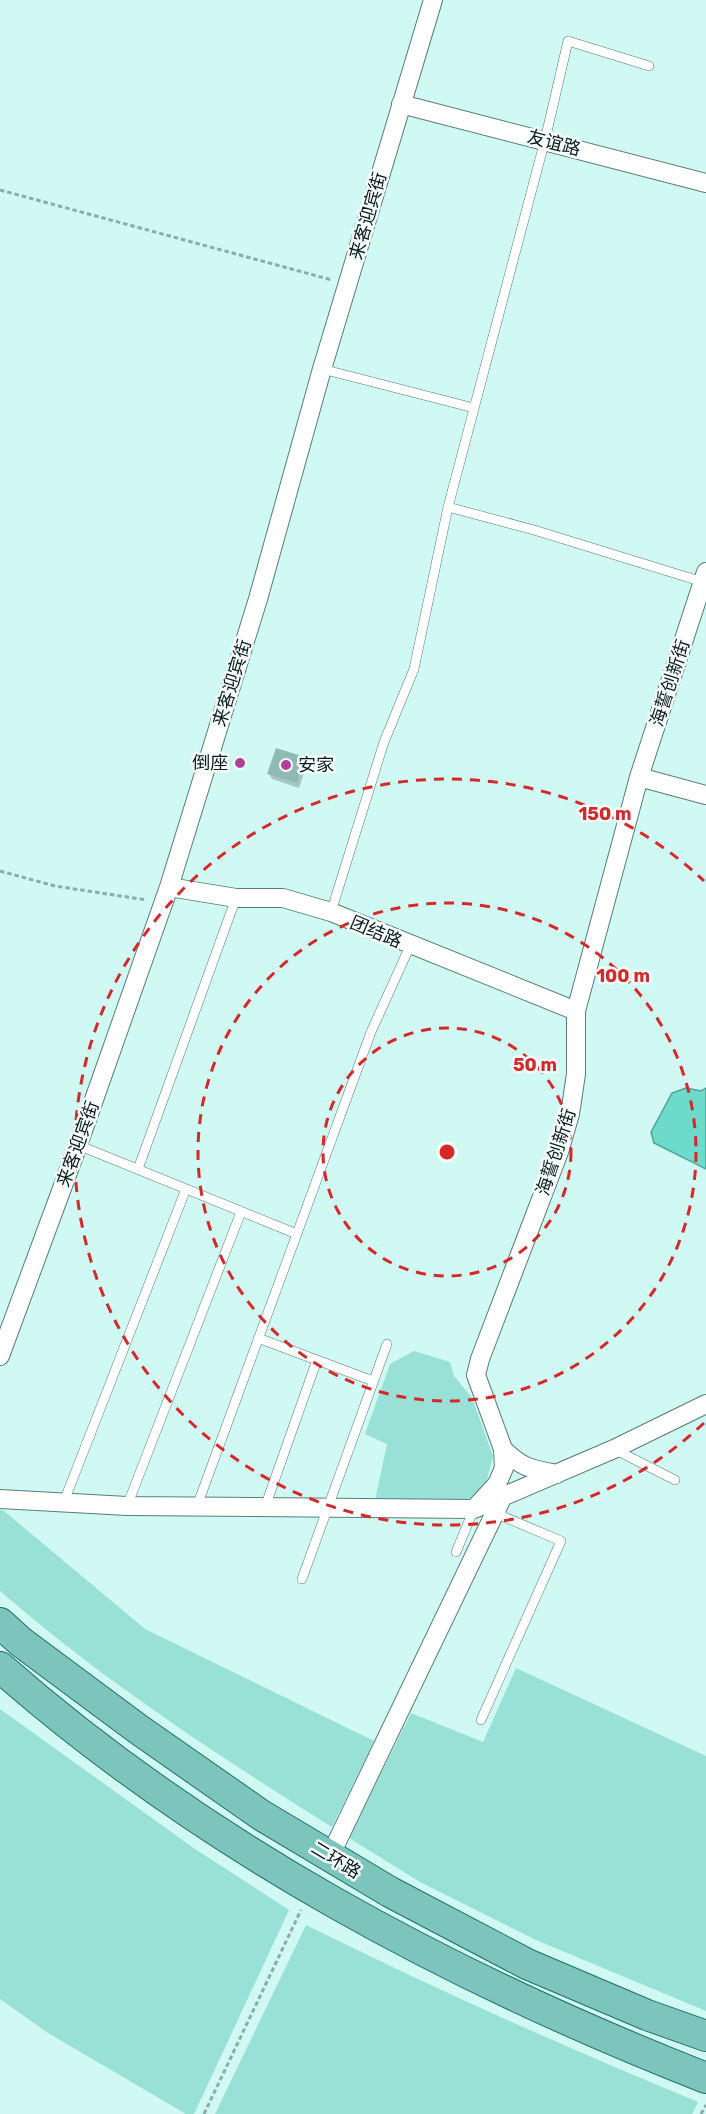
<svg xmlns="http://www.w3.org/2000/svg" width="706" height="2114" font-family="Rubik,'Noto Sans SC',sans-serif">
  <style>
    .green { fill: #99e1d6 }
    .water { fill: #6ddbcc; stroke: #50a196; stroke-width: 1.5 }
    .shadow { fill: #0003 }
    .building { fill: #90b9b2 }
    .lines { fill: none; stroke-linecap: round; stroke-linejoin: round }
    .lane-casing { stroke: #577e78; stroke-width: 10 }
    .street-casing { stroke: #577e78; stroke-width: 20 }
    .primary-casing { stroke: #1d7066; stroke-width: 32 }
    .path { stroke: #8baca7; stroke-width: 3; stroke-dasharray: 4.5 3; stroke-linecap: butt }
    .lane { stroke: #fff; stroke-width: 9 }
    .street { stroke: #fff; stroke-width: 18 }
    .primary { stroke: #7dc4bc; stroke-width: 30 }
    .ring { fill: none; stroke: #d62828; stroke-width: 3; stroke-dasharray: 10 8 }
    .poi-dot { fill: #af409e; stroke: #f6fefd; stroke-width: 2 }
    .labels { text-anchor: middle; stroke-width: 5; stroke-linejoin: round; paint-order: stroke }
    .street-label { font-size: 18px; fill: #0b1b19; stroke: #f6fefd }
    .poi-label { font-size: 18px; fill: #0b1b19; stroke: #f6fefd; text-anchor: end }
    .centre { fill: #d62828; stroke: #f6fefd; stroke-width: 3 }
    .ring-label { font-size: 18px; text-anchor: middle; font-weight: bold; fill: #d62828; stroke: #f6fefd; stroke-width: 5; stroke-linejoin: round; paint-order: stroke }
  </style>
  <rect width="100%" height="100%" fill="#cff9f2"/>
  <!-- green -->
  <path class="green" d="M414,1351L450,1362L454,1376L472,1398L493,1456L486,1484L471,1498L459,1501L375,1500L387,1444L365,1434L390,1364Z
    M0,1510L4,1511L145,1629L374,1741L332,1827C217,1755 102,1680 0,1591Z
    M516,1668L706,1756V2011L536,1940L420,1882L349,1838L411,1713L483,1742Z
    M0,1709L195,1849L289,1910L194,2114H186L48,2033L0,1999Z
    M306,1925C435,1989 565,2047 698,2102L692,2114H215Z"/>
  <!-- water -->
  <path class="water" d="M686,1088L701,1091L706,1088V1169L654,1143L651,1132L672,1093Z"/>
  <!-- shadow -->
  <path class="shadow" d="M304,758L307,764L299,788L272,779L269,773Z"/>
  <!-- building -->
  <path class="building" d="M276,748L305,757L297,783L267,774Z"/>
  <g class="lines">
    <defs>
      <path id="lane" d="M322,369L474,408
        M448,507L534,530L703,582
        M331,912L384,742L414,669L448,507L545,140L568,41L649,66
        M78,1145L297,1234
        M138,1169L236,898
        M258,1338L373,1381
        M614,1449L675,1480
        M63,1504L186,1189
        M127,1506L241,1212
        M197,1506L371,1032L410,946
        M265,1507L317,1360
        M456,1552L474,1509
        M302,1579L387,1344
        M481,1720L561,1541L495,1513"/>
      <path id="street" d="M401,104L706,183
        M639,777L706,795
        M169,887L236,898H283L331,912L576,1011
        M0,1356L78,1145L169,887L258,599L322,369L433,0
        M503,1449C522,1468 531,1469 557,1474
        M0,1499L127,1506L474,1509L614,1449L706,1404
        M474,1509L497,1484L504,1468L503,1449L476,1375L480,1359L559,1152L570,1114L576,1074V1011L639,777L706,572
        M330,1856L503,1496"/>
      <path id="primary" d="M0,1623L21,1642L138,1729L261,1815L390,1892L527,1964L647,2015L706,2036
        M0,1667C206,1848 452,1978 706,2078"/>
    </defs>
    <!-- lane casing -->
    <use href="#lane" class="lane-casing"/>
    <!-- street casing -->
    <use href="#street" class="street-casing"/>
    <!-- primary casing -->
    <use href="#primary" class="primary-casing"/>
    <!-- path -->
    <path class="path" d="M0,190L332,280
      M0,871L55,886L147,900
      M204,2114L301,1910
      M701,2114L706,2105"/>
    <!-- lane -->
    <use href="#lane" class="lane"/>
    <!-- street -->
    <use href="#street" class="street"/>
    <!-- primary -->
    <use href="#primary" class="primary"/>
  </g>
  <!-- distance rings -->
  <g class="ring">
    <circle cx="447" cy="1152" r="124"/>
    <circle cx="447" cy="1152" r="249"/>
    <path d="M704 1423A373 373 0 1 1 704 881"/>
  </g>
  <!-- markers -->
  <g class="poi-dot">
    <circle cx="240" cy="763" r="6"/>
    <circle cx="286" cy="765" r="6"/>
  </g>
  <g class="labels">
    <!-- street labels -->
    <g class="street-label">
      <text transform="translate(554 143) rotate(15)" y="6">友谊路</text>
      <text transform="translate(368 216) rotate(-74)" y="6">来客迎宾街</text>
      <text transform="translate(232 683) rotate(-73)" y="6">来客迎宾街</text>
      <text transform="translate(670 683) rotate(-72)" y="6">海誓创新街</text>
      <text transform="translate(376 932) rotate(23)" y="6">团结路</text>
      <text transform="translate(78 1144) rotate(-70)" y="6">来客迎宾街</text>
      <text transform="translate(556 1152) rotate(-72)" y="6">海誓创新街</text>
      <text transform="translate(336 1860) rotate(31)" y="6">二环路</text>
    </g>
    <!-- poi labels -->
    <g class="poi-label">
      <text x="228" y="769">倒座</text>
      <text x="298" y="771" text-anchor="start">安家</text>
    </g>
  </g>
  <circle cx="447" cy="1152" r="9" class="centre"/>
  <g class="ring-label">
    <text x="605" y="820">150 m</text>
    <text x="623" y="982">100 m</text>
    <text x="535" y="1071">50 m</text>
  </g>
</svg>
